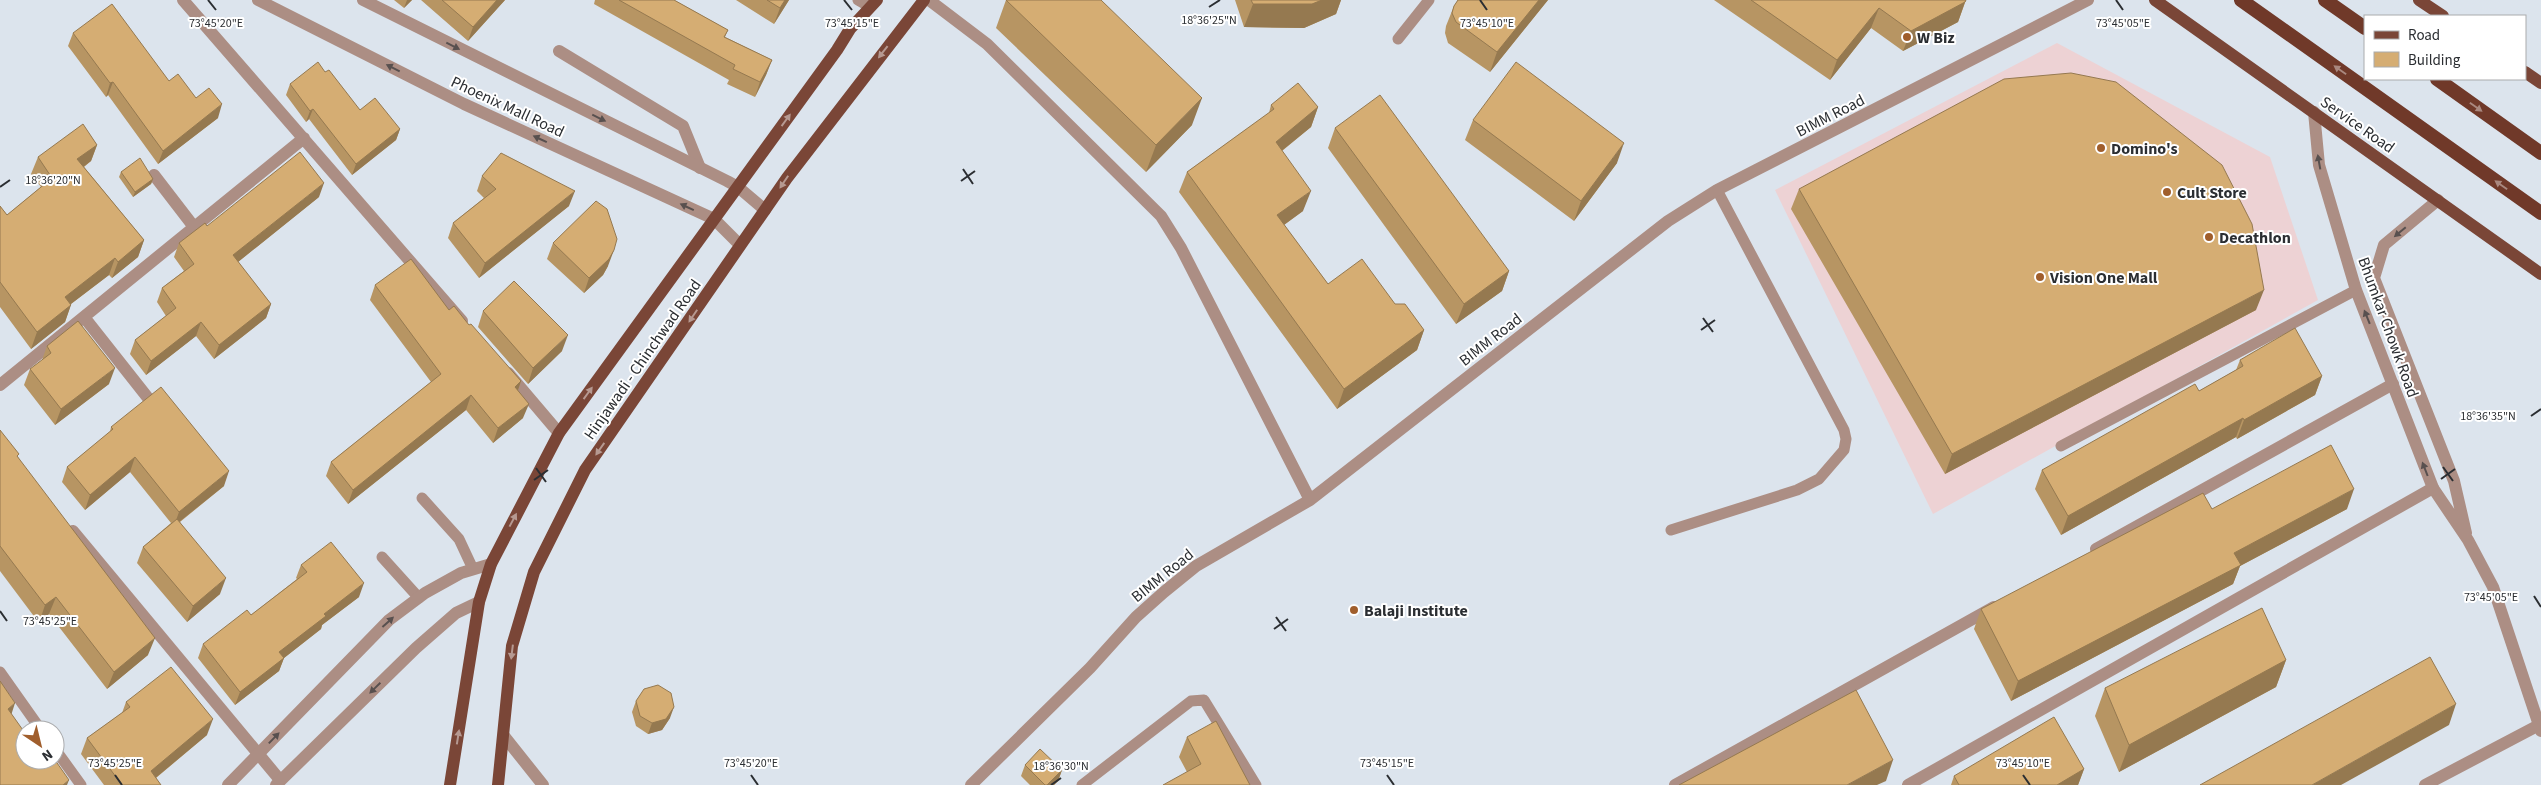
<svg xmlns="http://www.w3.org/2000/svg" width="2541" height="785" font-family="'Source Sans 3',sans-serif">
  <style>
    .commercial { fill: #edd2d4 }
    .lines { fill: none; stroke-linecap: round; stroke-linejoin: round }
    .service { stroke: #ac8e84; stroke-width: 11 }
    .minor { stroke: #ac8e84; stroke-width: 12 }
    .tertiary { stroke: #ac8e84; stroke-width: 12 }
    .primary { stroke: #7a4637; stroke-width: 12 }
    .trunk { stroke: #703929; stroke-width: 14 }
    .wall { fill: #b79563 }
    .shaded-wall { fill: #957950 }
    .building { fill: #d5ad73; stroke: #957950 }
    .oneway { fill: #58504f }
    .oneway2 { fill: #b69991 }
    .oneway3 { fill: #a9887f }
    .ticks { fill: none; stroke: #2b2e32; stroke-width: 2 }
    .poi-dot { fill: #a05e2c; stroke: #fff; stroke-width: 2 }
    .labels { text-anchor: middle; stroke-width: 4; stroke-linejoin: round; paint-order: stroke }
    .poi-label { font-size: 16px; font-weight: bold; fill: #2b2e32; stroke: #fff; text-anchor: start }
    .street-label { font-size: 16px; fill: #2b2e32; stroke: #fff }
    .ticks-label { font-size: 12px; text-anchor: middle; fill: #2b2e32; stroke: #fff; stroke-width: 4; stroke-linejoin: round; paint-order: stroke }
  </style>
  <rect width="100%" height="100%" fill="#dce4ed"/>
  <!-- commercial -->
  <path class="commercial" d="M2057,43L2270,157L2318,300L1933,514L1775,190Z"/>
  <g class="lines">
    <!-- service -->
    <path class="service" d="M858,0L870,7
      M1398,39L1429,0
      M2061,446L2356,290
      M422,498L459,539L473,569
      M1671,530L1797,490L1819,479L1844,450L1846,439L1844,430L1717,190
      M382,557L419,598
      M0,672L41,730
      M55,749L81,785
      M1082,785L1191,701L1204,700L1256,785"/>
    <!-- minor -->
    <path class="minor" d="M183,0L462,321
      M929,0L987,44L1161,216L1181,248L1310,500
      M559,51L683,126L700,168
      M154,175L194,227
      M84,317L148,398
      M508,373L559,433
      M0,385L304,138
      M73,531L280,780
      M2096,549L2393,384
      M504,736L543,785
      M971,785L1090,668L1136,617L1164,592L1196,566L1310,500L1668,221L1717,190L2088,0
      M1675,785L1994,607
      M1908,785L2433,488
      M2425,785L2539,725"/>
    <!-- tertiary -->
    <path class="tertiary" d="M258,0L464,104L714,219L740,245
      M363,0L727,181L738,187L765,210
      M2314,112L2319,165L2356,290L2433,488L2468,540L2493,587L2541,731
      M2438,200L2384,245L2374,278L2454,481L2466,533
      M228,785L389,620L425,593L461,573L491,564
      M276,785L416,648L456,613L479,602"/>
    <!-- primary -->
    <path class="primary" d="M2155,0L2541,274
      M2419,0L2443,16
      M2525,72L2541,83
      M450,785L479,602L491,564L559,433L837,50L850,29L877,0
      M498,785L512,646L534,572L585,470L787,178L924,0"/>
    <!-- trunk -->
    <path class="trunk" d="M2241,0L2541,213
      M2325,0L2365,28
      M2437,79L2541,153"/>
  </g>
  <!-- wall -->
  <path class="wall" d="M394,0H412L404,8Z
    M421,0H505L468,41Z
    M595,0H674L728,30L725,37L772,60L766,75L755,97L727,84L729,80L594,4Z
    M736,0H789L774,24Z
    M1006,0L1192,125L1146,172L996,28Z
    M1235,0H1341L1336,14L1304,28L1244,27Z
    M1458,0H1548L1490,72L1448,43L1445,33L1446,26L1454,6Z
    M1714,0H1966L1958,22L1903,51L1871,28L1830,80Z
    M73,33L169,81L196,98L218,118L158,164L108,95L106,97L68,46Z
    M325,72L360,110L400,129L396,140L352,175L309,119L306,122L286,95L290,84Z
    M1271,105L1318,107L1311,127L1282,151L1303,211L1284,225L1328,284L1395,304L1424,330L1417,350L1337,409L1179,192L1187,172L1269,113Z
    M1473,120L1617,163L1574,221L1465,140Z
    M1335,128L1509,271L1502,291L1456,324L1328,148Z
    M97,145L91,161L84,167L144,240L138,257L112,278L109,275L71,304L65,322L31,349L0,307V206L7,215L41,187L31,174L38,157Z
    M121,172L153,179L151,184L133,197L119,177Z
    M482,176L569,206L479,278L448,238L453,223L484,198L477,191Z
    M1799,189L2256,310L1945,474L1791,209Z
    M319,197L238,262L271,304L266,318L214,359L196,336L146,375L130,354L135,340L166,316L157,302L162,288L184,271L174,257L179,243L207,226Z
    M553,243L608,266L603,275L584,293L547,259Z
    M375,285L449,310L469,325L521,381L518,390L523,418L493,443L466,410L348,504L326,476L331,462L431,382L370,300Z
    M483,311L562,351L528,384L478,327Z
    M47,346L109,384L55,425L24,385L30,369L42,360Z
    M2240,360L2322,376L2315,395L2237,439L2236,437L2061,535L2035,489L2042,470L2199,391L2236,370Z
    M111,427L224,486L180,522L220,594L187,622L137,563L143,547L171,523L130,472L85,510L62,482L67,467L110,432Z
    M0,430L148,655L107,689L49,614L39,623L0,571Z
    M2212,509H2347L2240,566L2233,584L2011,701L1974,629L1981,609Z
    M301,565L359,597L322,625L321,629L284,658L279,671L235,705L198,658L203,644L251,615L297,579L296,578Z
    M2286,660L2276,687L2119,772L2095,716L2105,688Z
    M636,701L670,718L662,730L648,734L636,726L632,712Z
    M126,702L207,735L156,778L161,785H104L81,754L87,738L122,713Z
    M1187,737L1250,785L1187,772L1179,757Z
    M1025,765L1062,770L1058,781L1054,785H1030L1021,776Z
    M2084,769L2078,785H1951L1954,776Z"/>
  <!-- shaded-wall -->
  <path class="shaded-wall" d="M407,0H412L404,8Z
    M497,0H505L468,41L473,27Z
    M785,0H789L774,24L780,8Z
    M1322,0H1341L1336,14L1304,28L1244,27L1253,4Z
    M1539,0H1548L1490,72L1497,52Z
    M1965,2L1958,22L1903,51L1911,31Z
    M1879,8L1871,28L1830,80L1837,60Z
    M772,60L766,75L755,97L760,82Z
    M113,82L108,95L106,97L110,83Z
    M1202,98L1192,125L1146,172L1156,145Z
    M222,104L218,118L158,164L163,151Z
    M1318,107L1311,127L1268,162L1276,142Z
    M313,109L309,119L306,122L310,111Z
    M400,129L396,140L352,175L356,164Z
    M1624,143L1617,163L1574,221L1581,201Z
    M97,145L91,161L71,176L77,159Z
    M153,179L151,184L133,197L135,192Z
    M324,183L319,197L228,270L233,255Z
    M575,191L569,206L479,278L485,263Z
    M1311,191L1303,211L1270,235L1277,215Z
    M144,240L138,257L112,278L118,262Z
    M614,250L608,266L603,275L584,293L589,278Z
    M115,258L109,275L59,313L65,297Z
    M1509,271L1502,291L1456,324L1464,304Z
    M2264,290L2256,310L1945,474L1952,454Z
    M271,304L266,318L214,359L219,345Z
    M71,305L65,322L31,349L37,332Z
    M201,322L196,336L146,375L151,361Z
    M1424,330L1417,350L1337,409L1344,389Z
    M568,335L562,351L528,384L533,368Z
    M115,368L109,384L55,425L61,409Z
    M2322,376L2315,395L2237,439L2244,420Z
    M521,381L516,396L515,387Z
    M471,395L466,410L348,504L353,490Z
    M529,404L523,418L493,443L498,428Z
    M2243,418L2236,437L2061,535L2068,516Z
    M135,457L130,472L85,510L90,495Z
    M229,471L224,486L174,526L179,512Z
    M2354,489L2347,509L2240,566L2233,584L2011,701L2018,681L2234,553Z
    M226,578L220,594L187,622L193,606Z
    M364,583L359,597L322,625L321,629L284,658L279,671L235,705L240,692L279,652L324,614Z
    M56,597L49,614L39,623L45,605Z
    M155,638L148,655L107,689L114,672Z
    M2286,660L2276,687L2119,772L2129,745Z
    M15,703L8,725V709Z
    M2456,704L2449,725L2341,785H2312Z
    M674,707L670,718L662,730L648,734L652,723Z
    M213,719L207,735L147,785L151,771Z
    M1893,760L1886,781L1877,785H1847Z
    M2084,769L2078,785H2057Z
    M1062,770L1058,781L1054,785H1047Z
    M69,780L67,785H63Z"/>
  <!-- building -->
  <path class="building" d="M442,0H497L473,27Z
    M619,0H674L728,30L724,37L772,60L760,82L733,69L735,65Z
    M767,0H785L780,8Z
    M1006,0H1101L1202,98L1156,145Z
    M1251,0H1322L1312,4H1253Z
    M1458,0H1539L1497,52L1456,22L1452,13L1454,6Z
    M1751,0H1966L1965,2L1911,31L1879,8L1837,60Z
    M112,4L169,81L178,74L196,98L209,88L222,104L163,151L113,82L110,83L73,33Z
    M318,62L325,72L329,70L360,110L375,98L400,129L356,164L313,109L310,111L290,84Z
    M1516,62L1624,143L1581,201L1473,120Z
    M2071,73L2116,82L2222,165L2252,224L2264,290L1952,454L1799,189L2004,79Z
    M1298,83L1318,107L1276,142L1311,191L1277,215L1328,284L1362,259L1395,304H1405L1424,330L1344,389L1187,172L1274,109L1271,105Z
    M1380,95L1509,271L1464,304L1335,128Z
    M83,124L97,145L77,159L144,240L118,262L115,258L65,297L71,305L37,332L0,282V206L7,215L52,178L38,157Z
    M300,152L324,183L233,255L271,304L219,345L201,322L151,361L135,340L176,308L162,288L194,264L179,243L205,223L207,226Z
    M501,153L575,191L485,263L453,223L496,189L482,176Z
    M140,158L153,179L135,192L121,172Z
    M596,201L607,209L617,239L614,250L609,259L589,278L553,243Z
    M411,259L449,310L454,306L469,325L471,324L521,381L515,387L529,404L498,428L471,395L353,490L331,462L441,374L375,285Z
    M514,281L568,335L533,368L483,311Z
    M78,321L115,368L61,409L30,369L51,353L47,346Z
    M2295,328L2322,376L2244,420L2243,418L2068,516L2042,470L2195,384L2199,391L2243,366L2240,360Z
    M161,387L229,471L179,512L135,457L90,495L67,467L113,429L111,427Z
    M0,430L19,454L17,456L155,638L114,672L56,597L45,605L0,546Z
    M2331,445L2354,489L2234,553L2241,565L2018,681L1981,609L2203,493L2212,509Z
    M177,519L226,578L193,606L143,547Z
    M331,542L364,583L324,614L326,616L279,652L284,658L240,692L203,644L247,610L251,615L307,572L301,565Z
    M2262,608L2286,660L2129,745L2105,688Z
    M2430,657L2456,704L2312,785H2200Z
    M171,667L213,719L151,771L161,785H122L87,738L130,707L126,702Z
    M0,681L15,703L8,709L25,733V760H55L69,780L63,785H0Z
    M658,685L671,693L674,707L666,719L652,723L640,716L636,701L644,689Z
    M1856,690L1893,760L1847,785H1679Z
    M2054,717L2084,769L2057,785H1959L1954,776Z
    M1216,721L1250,785H1163L1201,764L1187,737Z
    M1040,749L1062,770L1047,785H1045L1025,765Z"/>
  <!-- one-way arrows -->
  <defs><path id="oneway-solid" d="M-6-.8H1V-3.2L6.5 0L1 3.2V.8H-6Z" transform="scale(1.25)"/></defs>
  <g class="oneway">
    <use href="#oneway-solid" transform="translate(453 46) rotate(27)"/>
    <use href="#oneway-solid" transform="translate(393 68) rotate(-153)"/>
    <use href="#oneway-solid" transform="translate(599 118) rotate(26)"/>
    <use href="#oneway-solid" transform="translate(540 139) rotate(-155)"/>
    <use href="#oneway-solid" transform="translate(2319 162) rotate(-100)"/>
    <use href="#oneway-solid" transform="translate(687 207) rotate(-155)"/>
    <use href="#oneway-solid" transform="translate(2400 232) rotate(140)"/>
    <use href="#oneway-solid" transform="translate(2367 317) rotate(-112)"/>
    <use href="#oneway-solid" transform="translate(2425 469) rotate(-111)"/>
    <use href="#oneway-solid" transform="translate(388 622) rotate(-42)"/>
    <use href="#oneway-solid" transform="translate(375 688) rotate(136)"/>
    <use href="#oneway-solid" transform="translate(274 738) rotate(-46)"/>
  </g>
  <g class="oneway2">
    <use href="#oneway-solid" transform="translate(883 52) rotate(128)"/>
    <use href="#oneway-solid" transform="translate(786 120) rotate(-54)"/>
    <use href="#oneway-solid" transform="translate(784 182) rotate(124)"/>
    <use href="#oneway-solid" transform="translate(693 316) rotate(124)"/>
    <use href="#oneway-solid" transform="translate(588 393) rotate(-54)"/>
    <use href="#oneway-solid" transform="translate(600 449) rotate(125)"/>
    <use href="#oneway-solid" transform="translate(513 520) rotate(-62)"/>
    <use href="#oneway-solid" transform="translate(512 652) rotate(97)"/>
    <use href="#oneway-solid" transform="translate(458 737) rotate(-81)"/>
  </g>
  <g class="oneway3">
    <use href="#oneway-solid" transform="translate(2340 70) rotate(-145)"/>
    <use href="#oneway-solid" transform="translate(2476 107) rotate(35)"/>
    <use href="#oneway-solid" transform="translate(2501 185) rotate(-145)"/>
  </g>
  <!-- ticks -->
  <path class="ticks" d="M208,0L216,10M844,0L852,10M1480,0L1487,10M2116,0L2123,10M1209,7L1220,0M963,169L973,184M961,181L975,171M0,187L10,180M1703,318L1713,332M1701,330L1715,320M2531,416L2541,409M2443,467L2453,481M536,468L546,482M2441,479L2455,469M534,480L548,470M2534,596L2541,607M0,611L7,621M1276,617L1286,631M1274,629L1288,619M115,775L122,785M751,775L758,785M1387,775L1394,785M2023,775L2030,785M1051,785L1061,778"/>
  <!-- markers -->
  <g class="poi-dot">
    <circle cx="1907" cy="37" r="5"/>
    <circle cx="2101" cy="148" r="5"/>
    <circle cx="2167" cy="192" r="5"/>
    <circle cx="2209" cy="237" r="5"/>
    <circle cx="2040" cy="277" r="5"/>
    <circle cx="1354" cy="610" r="5"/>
  </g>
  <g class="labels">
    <!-- poi labels -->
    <g class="poi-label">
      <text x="1917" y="43">W Biz</text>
      <text x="2111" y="154">Domino's</text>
      <text x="2177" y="198">Cult Store</text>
      <text x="2219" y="243">Decathlon</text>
      <text x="2050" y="283">Vision One Mall</text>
      <text x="1364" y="616">Balaji Institute</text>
    </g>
    <!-- street labels -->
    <g class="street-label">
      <text transform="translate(508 106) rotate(25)" y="6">Phoenix Mall Road</text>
      <text transform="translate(1830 115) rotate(-27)" y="6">BIMM Road</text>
      <text transform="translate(2358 124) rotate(35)" y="6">Service Road</text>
      <text transform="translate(2389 327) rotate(70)" y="6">Bhumkar Chowk Road</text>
      <text transform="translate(1490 339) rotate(-38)" y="6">BIMM Road</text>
      <text transform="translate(642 359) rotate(-55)" y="6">Hinjawadi - Chinchwad Road</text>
      <text transform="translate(1162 575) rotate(-39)" y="6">BIMM Road</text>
    </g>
  </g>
  <g class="ticks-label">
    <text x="1209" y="24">18°36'25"N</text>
    <text x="216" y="27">73°45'20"E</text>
    <text x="852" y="27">73°45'15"E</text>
    <text x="1487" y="27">73°45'10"E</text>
    <text x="2123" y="27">73°45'05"E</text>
    <text x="53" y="184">18°36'20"N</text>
    <text x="2488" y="420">18°36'35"N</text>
    <text x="2491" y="601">73°45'05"E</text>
    <text x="50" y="625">73°45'25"E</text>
    <text x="115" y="767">73°45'25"E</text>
    <text x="751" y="767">73°45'20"E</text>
    <text x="1387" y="767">73°45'15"E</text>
    <text x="2023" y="767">73°45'10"E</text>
    <text x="1061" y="770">18°36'30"N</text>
  </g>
  <!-- legend -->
  <rect x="2364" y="15" width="162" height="65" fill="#ffffff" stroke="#aaabad"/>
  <rect x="2374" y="31" width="25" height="8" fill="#7a4637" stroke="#aaabad"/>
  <text x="2408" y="40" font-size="15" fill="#2b2e32">Road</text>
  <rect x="2374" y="52" width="25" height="15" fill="#d5ad73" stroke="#aaabad"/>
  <text x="2408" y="65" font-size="15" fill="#2b2e32">Building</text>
  <!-- north arrow -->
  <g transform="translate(40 745) rotate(145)"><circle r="24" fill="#ffffff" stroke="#aaabad"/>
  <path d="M0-4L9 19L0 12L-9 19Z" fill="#a05e2c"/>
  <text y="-8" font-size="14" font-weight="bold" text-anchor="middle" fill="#2b2e32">N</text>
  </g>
</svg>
